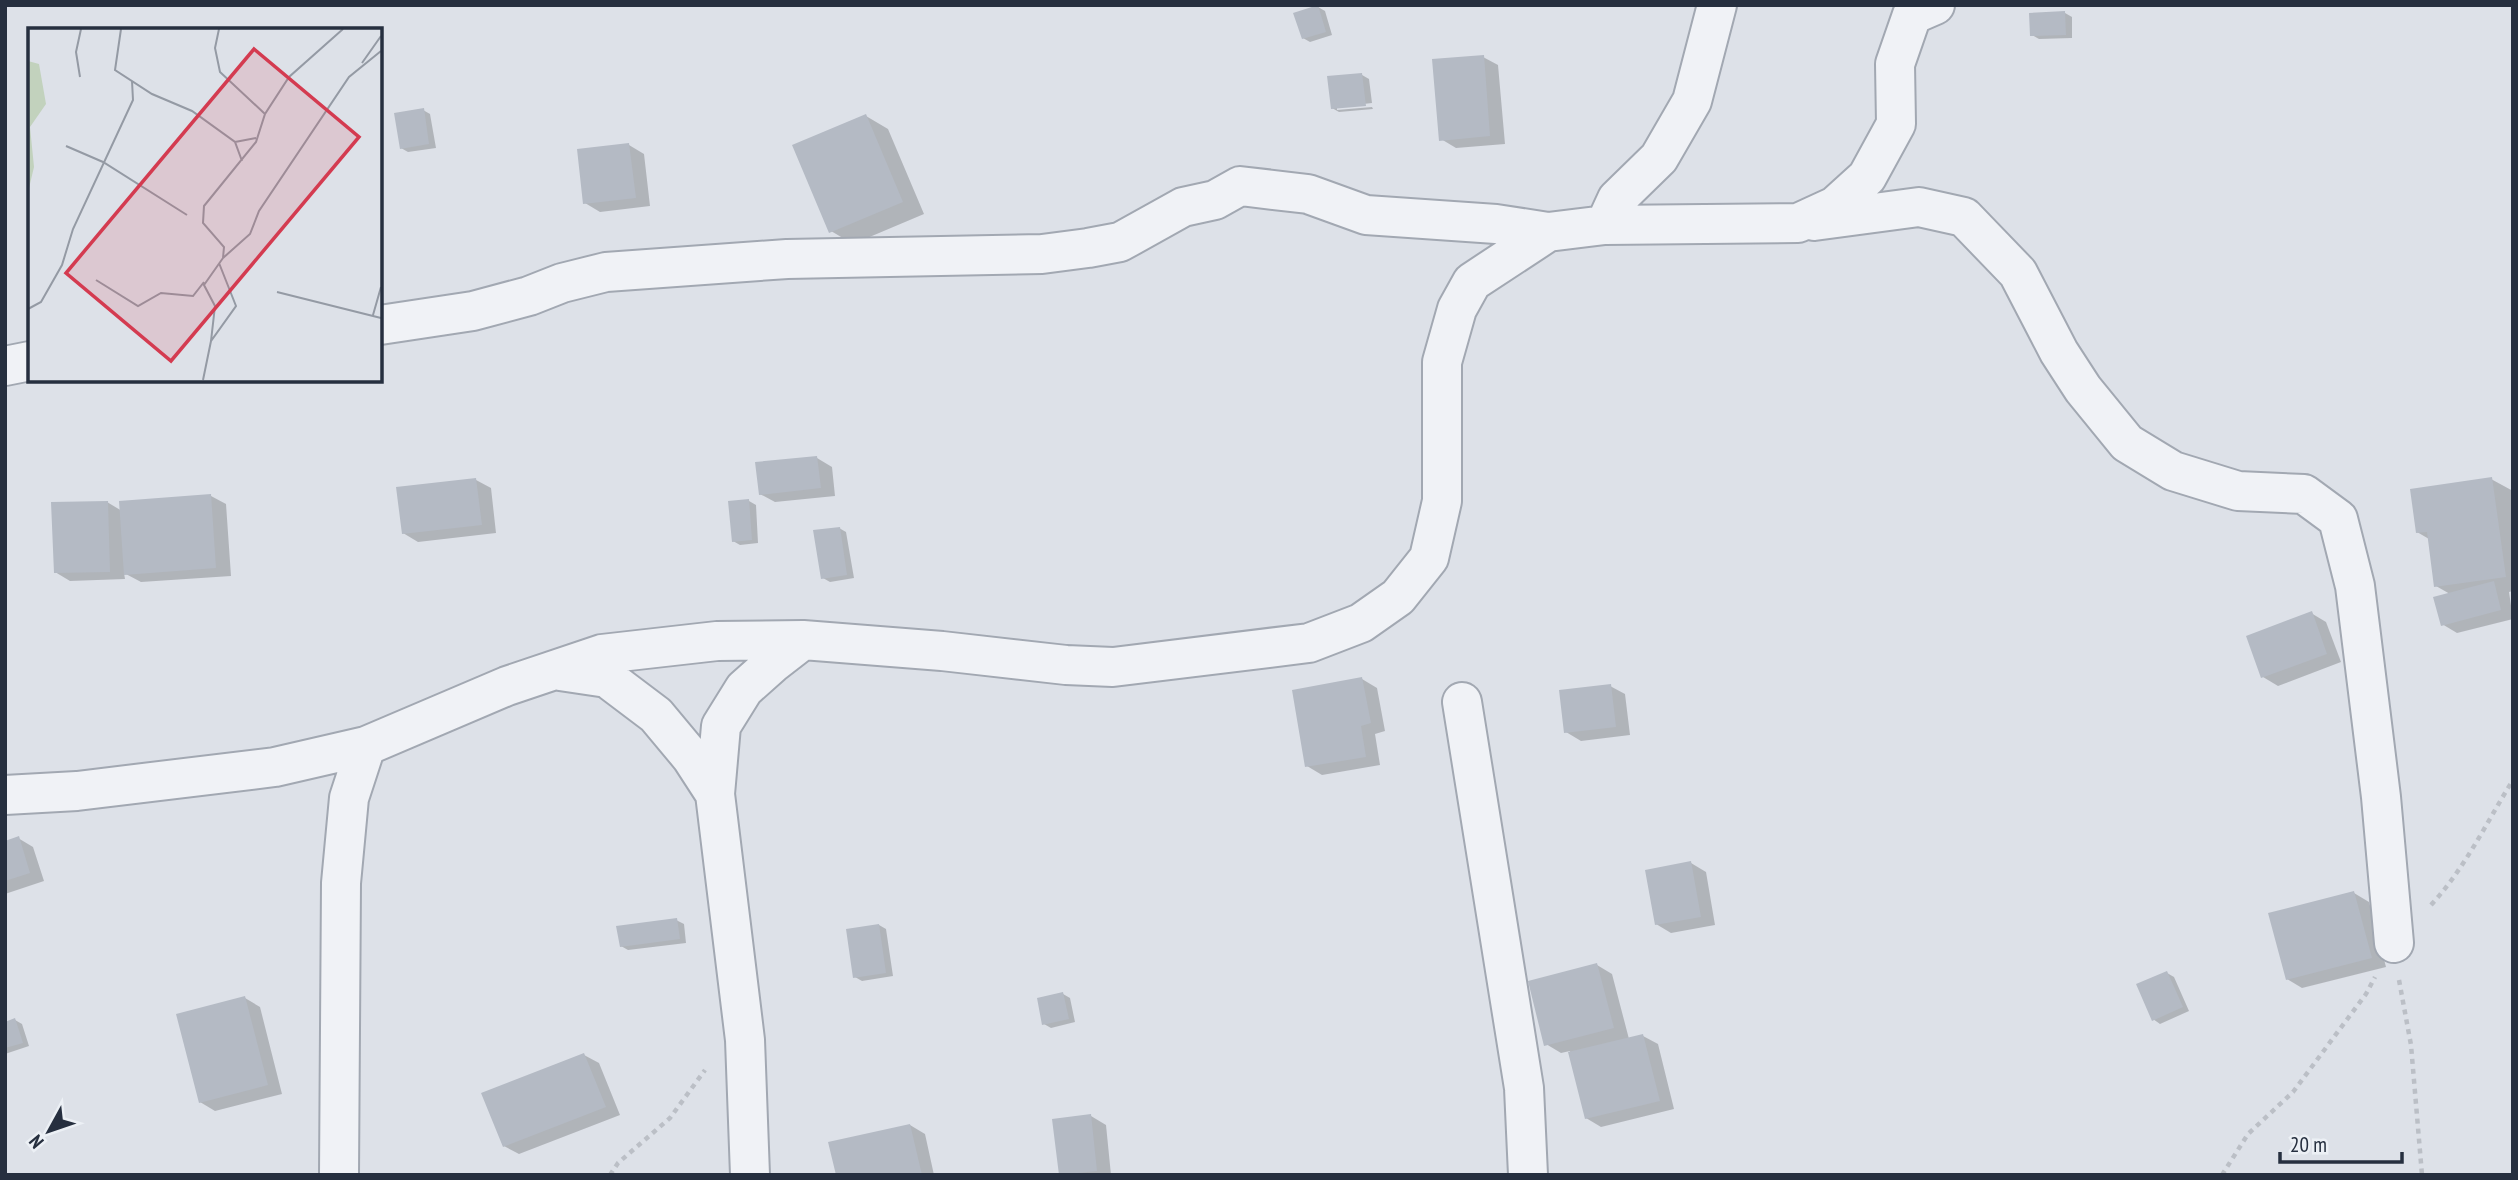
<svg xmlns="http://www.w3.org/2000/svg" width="2518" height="1180" font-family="'PT Sans Narrow',sans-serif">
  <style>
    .shadow { fill: #0003 }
    .building { fill: #b4bac4 }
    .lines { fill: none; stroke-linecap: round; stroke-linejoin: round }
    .street-casing { stroke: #a2a8b2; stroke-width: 42 }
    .path { stroke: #bbbfc6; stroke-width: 4.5; stroke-dasharray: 5 5; stroke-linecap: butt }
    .street { stroke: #f0f2f6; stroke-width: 38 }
    .inset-road { fill: none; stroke: #949aa4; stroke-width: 2 }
    .view { fill: #d43b50; fill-opacity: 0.15; stroke: #d43b50; stroke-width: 3.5 }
    .inset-edge { fill: none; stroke: #262f3f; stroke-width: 3.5 }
  </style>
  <rect width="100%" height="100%" fill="#dde1e8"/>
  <!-- shadow -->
  <path class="shadow" d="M1318,7L1325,11L1332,35L1310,42L1303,38Z
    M2065,13L2072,17V38L2039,39L2032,35Z
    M1483,57L1498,65L1505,144L1456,148L1441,139Z
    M1362,75L1369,79L1372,103L1337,107V110L1372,107L1373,109L1339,112L1332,108Z
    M423,110L430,114L436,148L408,152L401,148Z
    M866,116L888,129L924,214L853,244L831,231Z
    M629,145L644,154L650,206L600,212L585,203Z
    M817,458L832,467L835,496L775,502L760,494Z
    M2491,479L2513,491V591L2509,592L2513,619L2457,633L2442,624L2450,594L2436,586L2429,539L2417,532Z
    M476,480L491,488L496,533L418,542L403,533Z
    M211,496L226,504L231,576L141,582L124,573L125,579L70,581L55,572L107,502L122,511Z
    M749,501L756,505L758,543L740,545L733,541Z
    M839,528L846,532L854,578L830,582L823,578Z
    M2311,613L2326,622L2341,662L2278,686L2263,677Z
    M1362,679L1377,688L1385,731L1375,734L1380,765L1322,775L1307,766Z
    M1610,686L1625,694L1630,735L1581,741L1566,732Z
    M18,838L33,847L44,881L5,894V842Z
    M1691,863L1706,872L1715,925L1671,933L1656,924Z
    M2354,893L2369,902L2386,967L2302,988L2287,979Z
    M676,920L684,924L686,943L628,950L621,946Z
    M879,925L886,929L893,976L862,981L855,977Z
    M1597,965L1612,974L1629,1039L1643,1036L1658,1044L1674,1109L1601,1127L1586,1118L1570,1051L1561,1053L1546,1044Z
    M2167,973L2174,977L2189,1011L2160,1024L2153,1019Z
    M1063,994L1070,998L1075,1022L1051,1028L1044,1024Z
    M245,998L260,1007L282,1094L215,1111L200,1102Z
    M15,1020L22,1024L29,1046L5,1054V1023Z
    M584,1055L599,1063L620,1115L519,1154L504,1146Z
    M1091,1116L1106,1125L1111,1175H1062Z
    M910,1125L925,1134L934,1175H838Z"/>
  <!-- building -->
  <path class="building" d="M1318,5L1326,32L1302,39L1293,13Z
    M2065,11L2066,35L2030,36L2029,13Z
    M1484,55L1490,136L1439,141L1432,59Z
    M1362,73L1366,106L1331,109L1327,76Z
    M424,108L429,144L400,149L394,113Z
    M866,114L903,202L829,233L792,145Z
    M629,143L636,198L583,204L577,149Z
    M817,456L821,488L759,495L755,462Z
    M2492,477L2506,577L2434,587L2427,532L2416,533L2410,489Z
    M476,478L482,525L402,534L396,487Z
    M211,494L216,568L124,575L119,501Z
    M749,499L752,540L732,542L728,501Z
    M108,501L110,572L54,573L51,502Z
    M840,527L847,575L821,579L813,530Z
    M2494,581L2501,610L2441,626L2433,597Z
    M2312,611L2327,654L2261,678L2246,636Z
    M1362,677L1371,723L1361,726L1366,757L1305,767L1292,690Z
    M1611,684L1616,727L1564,733L1559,690Z
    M19,836L30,873L5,881V841Z
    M1691,861L1701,917L1655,925L1645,870Z
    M2354,891L2372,958L2286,980L2268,913Z
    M677,918L680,939L620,947L616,926Z
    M879,924L886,973L853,978L846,929Z
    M1597,963L1614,1028L1544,1046L1528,981Z
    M2167,971L2183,1007L2152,1021L2136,984Z
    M1063,992L1069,1019L1042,1025L1037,998Z
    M245,996L268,1085L199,1103L176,1014Z
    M15,1018L23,1043L5,1048V1022Z
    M1643,1034L1660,1101L1585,1119L1568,1052Z
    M584,1053L606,1107L503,1147L481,1093Z
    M1091,1114L1097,1171L1059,1175L1052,1119Z
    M910,1124L922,1175H836L828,1142Z"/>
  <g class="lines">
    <defs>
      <path id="street" d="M1814,221L1919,207L1964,217L2018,273L2059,352L2083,389L2127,443L2173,471L2238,491L2304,494L2338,519L2355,586L2381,797L2394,943
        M1605,225L1617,199L1659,158L1692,101L1717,5
        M380,325L473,311L529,296L562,283L606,272L787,259L1042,254L1088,248L1120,242L1183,207L1215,200L1240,186L1308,194L1366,215L1496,224L1548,232
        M5,366L30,361
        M560,671L607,678L656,715L691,757L715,794
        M1462,702L1524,1088L1528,1175
        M5,795L77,791L275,767L366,746L507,686L602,654L717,641L803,640L942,651L1066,665L1113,667L1309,643L1361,623L1398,597L1429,558L1442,501V362L1457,309L1472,282L1548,232L1605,225L1798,223L1835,206L1867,177L1896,124L1895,64L1912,15L1935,5
        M339,1175L341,883L349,798L366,746
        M750,1175L745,1040L715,794L721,726L744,689L772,664L803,640"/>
    </defs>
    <!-- street casing -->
    <use href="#street" class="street-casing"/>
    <!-- path -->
    <path class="path" d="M2431,905C2466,867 2486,823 2513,780
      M2399,980L2411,1045L2422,1175
      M610,1175L618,1163L670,1118L705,1070
      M2222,1175L2248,1134L2293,1092L2366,994L2375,977"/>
    <!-- street -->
    <use href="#street" class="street"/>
  </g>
  <!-- overview -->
  <g transform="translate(28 28)">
    <rect width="354" height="354" fill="#dde1e8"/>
    <path d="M0,33L11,36L18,76L2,99L6,139L1,160Z" fill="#c2d2bd"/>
    <path class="inset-road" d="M93,1L87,42L124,66L164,83L207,114L214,133M191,1L187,20L192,44L237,86M334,35L353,8M52,49L48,24L53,1M207,114L228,110M38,118L75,134L159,187M195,230L222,206L231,183L321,49L353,23M191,235L208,278L183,313L187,278L176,257L195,230L196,219L175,195L176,178L228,114L237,86L261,49L315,1M68,252L110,278L133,265L165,268L176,254M249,264L353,290M0,281L13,274L34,237L45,201L105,72L104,53M345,287L353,259M175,352L183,313"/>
    <path class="view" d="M226,21L331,109L143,333L38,245Z"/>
    <rect width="354" height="354" class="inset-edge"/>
  </g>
  <!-- border -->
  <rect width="2518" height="1180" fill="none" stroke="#262f3f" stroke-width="14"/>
  <!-- north arrow -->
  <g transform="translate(49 1131) rotate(230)" stroke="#ecf0f5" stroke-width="5" paint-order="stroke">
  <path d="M0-5L12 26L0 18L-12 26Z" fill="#262f3f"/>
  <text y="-10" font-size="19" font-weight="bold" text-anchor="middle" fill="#262f3f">N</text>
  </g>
  <!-- scale -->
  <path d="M2280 1152v10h122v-10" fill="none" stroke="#262f3f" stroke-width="3.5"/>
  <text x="2290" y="1152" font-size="21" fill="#262f3f" stroke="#ecf0f5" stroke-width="5" paint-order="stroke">20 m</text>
</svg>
